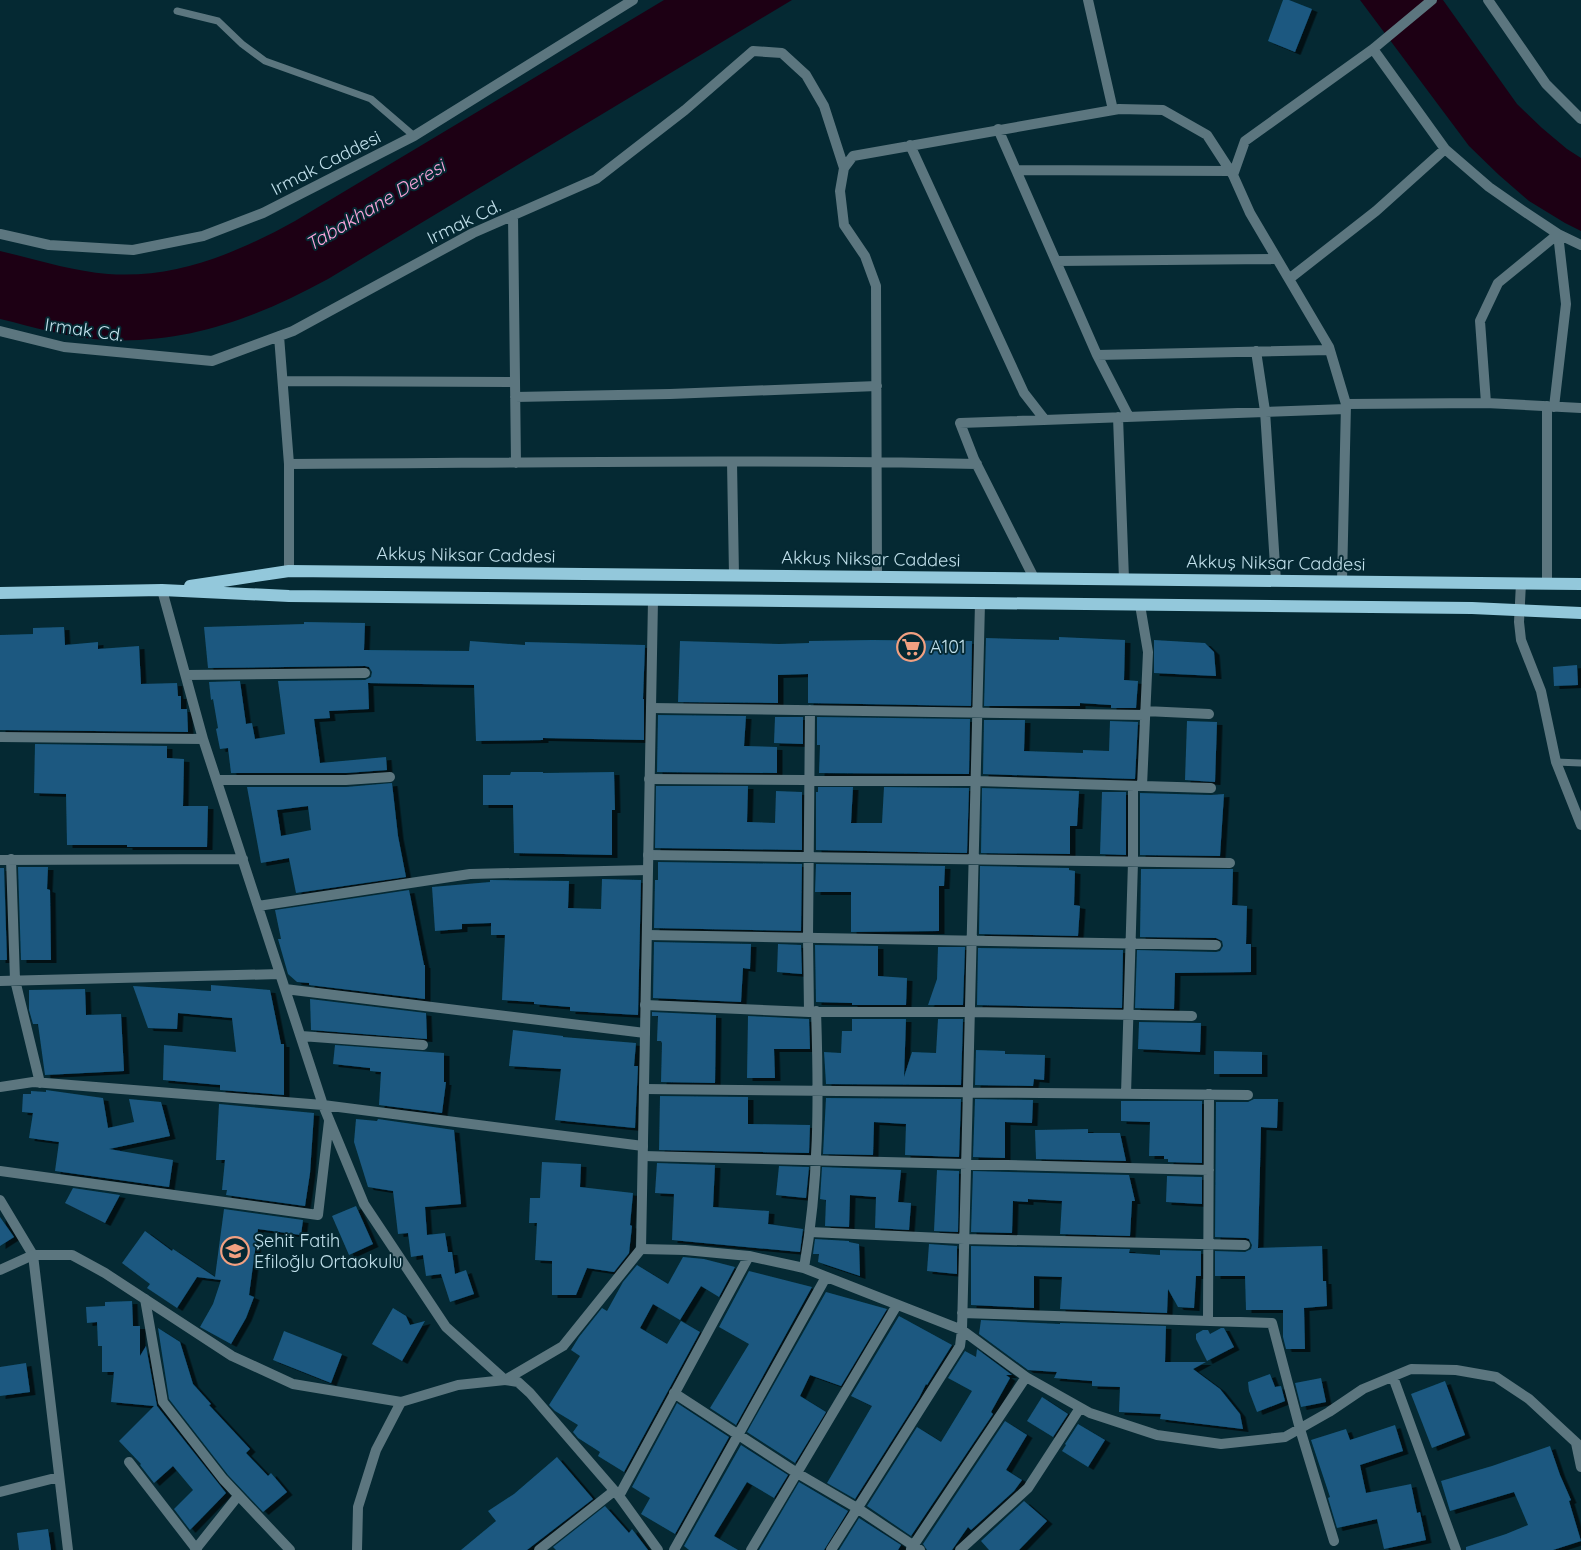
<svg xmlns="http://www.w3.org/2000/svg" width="1581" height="1550" font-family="Quicksand,sans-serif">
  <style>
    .water { fill: #1d0014 }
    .building { fill: #1a5980; fill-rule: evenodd; filter: url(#shadow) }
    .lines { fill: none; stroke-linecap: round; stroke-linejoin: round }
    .service { stroke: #5c767f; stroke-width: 7 }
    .minor { stroke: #5c767f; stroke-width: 10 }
    .tertiary { stroke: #5c767f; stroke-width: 10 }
    .primary { stroke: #93c8db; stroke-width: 12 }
    .labels { text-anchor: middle; stroke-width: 4; stroke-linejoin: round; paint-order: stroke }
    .street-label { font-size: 18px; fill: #c2e1ec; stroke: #052933 }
    .poi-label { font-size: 18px; fill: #c2e1ec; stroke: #052933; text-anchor: start }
    .water-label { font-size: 19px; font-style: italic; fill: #faa5db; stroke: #052933 }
  </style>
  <defs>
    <filter id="shadow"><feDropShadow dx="5.5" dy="3" stdDeviation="0" flood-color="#0009"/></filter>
  </defs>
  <rect width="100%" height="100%" fill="#052933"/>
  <!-- water -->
  <path class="water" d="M664,0H792L328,279C256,318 188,344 104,340C69,338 34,327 0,319V251C35,259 71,271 108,274C176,279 237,253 295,221Z
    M1360,0H1443L1517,104L1542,128L1567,149L1581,158V231L1565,223L1529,201L1499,175L1469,146Z"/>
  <!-- building -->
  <path class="building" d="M1283,0H1289L1312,9L1295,52L1268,41Z
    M304,622L365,623L364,650L469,651L470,641L525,645V642L645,645L643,699H644V740L543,738V740L476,741L474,685L368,683L369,709L329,711L330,718L314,719L320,763L386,757L387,770L346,773H231L228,748L220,749L216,729L218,728L213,699L211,700L209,682L240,681L246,724L252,723L255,739L285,734L278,681L365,680L371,677L372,672L369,667L365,666L208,668L204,627L304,624Z
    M64,627L65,645L98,642V649L139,646L141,684L177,683L178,696H181V709H187L188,732L0,730V635L33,634V628Z
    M1059,637L1125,640L1124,680L1138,681L1136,708H1111V705L1080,703V706H984L986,638L1059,640Z
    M872,640L972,641L971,706L808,703V674L778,675V703L678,702L680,641L779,644L809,643V641Z
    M1154,640L1205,643L1214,652L1216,676L1154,673Z
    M1577,665L1578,685L1554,686L1553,667Z
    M658,715L746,716L744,746L777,747V773L657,772Z
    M775,717H803V744L774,743Z
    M817,717L970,719L969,774L819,773L820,745H817Z
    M984,720H1025L1024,751L1083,753V750L1109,751L1110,721L1138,722L1135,779L983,774Z
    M1187,721L1217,722L1215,782L1185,780Z
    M35,744L167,746V758L184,759L183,806H208L207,847H127V845H67L66,794L34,793Z
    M511,772H543V773L614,772L615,810H612V855L514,853L513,805H483V775H510Z
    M392,783L398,836L406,877L296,893L289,858L261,863L247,787H346ZM308,806L311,830L281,836L277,810Z
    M656,786H748L747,822L775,823L776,791L802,792V850L655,848Z
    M818,787H853L851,823H882L884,787L969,788L967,853L816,850V792H818Z
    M982,788L1079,791L1077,826H1070V854L981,853Z
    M1102,792H1126V855L1100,854Z
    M1140,793L1211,795L1224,794L1220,856L1140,855Z
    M658,862L802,864L801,931L654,928L655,880H658Z
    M816,864L945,866L944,886H939V931L851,932V892H815Z
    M980,866L1069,868V870L1075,871L1074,905L1080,906L1078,936L979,934Z
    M18,867H48L47,889L50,890L51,960H21Z
    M0,868H4L7,960H0Z
    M1141,869H1233L1232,905L1247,906L1246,944H1251V972L1175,973L1174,1009L1135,1008L1137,950L1216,952L1220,951L1223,946L1222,941L1216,938L1140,937Z
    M602,879L641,880L638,1015L570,1011V1007L534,1004V1002L502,1000L505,935H491V923L462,924V929L435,931L432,887L490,882V880L569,881L568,908L601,909Z
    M409,890L424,965H425V999L309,985V983L297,982L288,974L278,939H281L275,910Z
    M654,942L751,944L750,969L743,968L741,1002L653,998Z
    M778,944L801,945L802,974L777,972Z
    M815,945L878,946V976L907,978L906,1005H852V1003L816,1002Z
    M938,947H965L963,1005H928L937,979Z
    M978,948L1123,950L1122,1008L977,1005Z
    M211,985L270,990L281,1044H284V1095L220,1090V1085L163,1080L164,1045L236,1052L232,1018L178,1013L177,1029L148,1028L133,986L211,991Z
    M85,989L86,1015L121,1014L124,1071L45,1075L38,1024H33L29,1010V990Z
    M310,999L426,1013L427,1039L311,1030Z
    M652,1012L716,1015L715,1083L661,1082L662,1043L661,1041H657L658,1016H652Z
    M748,1016L809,1019L810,1049H774L775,1078H747Z
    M852,1019H906L904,1077L912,1052L936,1053L938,1019H963L961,1085L826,1084L824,1052L841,1053L842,1031H852Z
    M1139,1022L1201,1023L1200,1052L1138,1049Z
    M513,1030L563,1036V1037L636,1043L634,1066H638L635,1128L555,1120L561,1069L509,1066Z
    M335,1045L444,1053V1082H446L442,1113L379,1105L381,1072L370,1071V1068L333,1064Z
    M976,1050L1005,1051V1054L1045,1055L1044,1080L1034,1079L1033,1086L975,1085Z
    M1214,1051L1262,1052V1074H1214Z
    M46,1090L103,1098L108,1128L134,1122L129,1099L161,1102L170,1136L109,1149L173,1160L169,1187L55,1171L59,1142L29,1138L33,1113L22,1112L23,1094H31V1091L46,1092Z
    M660,1096L748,1097V1124L810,1125L809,1153L659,1150Z
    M826,1098L961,1099L959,1157L905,1155L906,1124L874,1122L873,1155L823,1154Z
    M975,1099L1033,1100L1032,1123L1005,1122V1158L973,1157Z
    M1254,1099H1278L1277,1128L1261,1127L1258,1248L1322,1246L1323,1281H1326L1327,1306L1304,1308L1305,1349H1286L1283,1337V1310H1246L1245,1276H1215V1251L1245,1252L1251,1249L1252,1245L1249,1239L1246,1238L1215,1237L1216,1102H1248Z
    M1121,1101H1202V1163L1168,1162V1159H1164V1156H1149L1150,1122L1121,1121Z
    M219,1104L314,1113L310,1173L305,1206L226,1195L227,1190H222L225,1160H216Z
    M356,1119L377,1121L378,1119L454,1130L461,1204L425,1207L427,1235L445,1233L448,1252H452L455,1274L466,1270L474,1294L450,1302L441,1274L426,1276L423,1255L411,1257L408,1233L398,1234L393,1191L368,1187L354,1142Z
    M1088,1129V1133H1120L1126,1161L1036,1159L1035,1130Z
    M542,1162L581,1164L580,1187L633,1193L630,1225L632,1226L629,1253L614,1272L587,1268L576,1295H552V1261L535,1260L537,1223H529L530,1198H540Z
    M657,1163L715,1165L713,1207L769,1211L768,1224L803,1229L800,1252L672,1240L674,1194L655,1193Z
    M779,1166L809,1167L806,1198L776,1195Z
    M822,1167L901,1170L898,1202L911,1203L909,1230L875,1228L876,1197L850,1195L849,1227L825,1226L826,1200L820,1199Z
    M937,1170L959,1171L958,1232L934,1231Z
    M973,1171L1129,1175L1135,1201H1132L1130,1236L1060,1234L1062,1201L1028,1199V1202L1013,1201L1012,1233L971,1232Z
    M1167,1176L1202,1177V1204L1166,1202Z
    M73,1188L120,1195L105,1223L65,1203Z
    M356,1206L373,1244L349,1255L332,1216Z
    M224,1209L303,1220L301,1235L258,1229L249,1295L254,1297L246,1318L231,1344L200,1327L213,1304L221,1280L197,1277L177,1308L147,1288L150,1284L122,1263L145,1231L172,1251L173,1249L215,1277Z
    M0,1217L14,1237L0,1246Z
    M815,1239L849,1241V1242L859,1244L860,1276L818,1262L819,1254H813Z
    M929,1244L957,1246V1274L927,1271Z
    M971,1246L1130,1249L1129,1253L1160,1255V1250L1201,1251V1276H1196L1194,1308L1178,1307L1168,1289L1167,1313L1060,1309L1062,1277L1034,1276V1308L971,1305Z
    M683,1257L704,1259L735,1267L719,1297L701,1286L680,1320L653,1304L640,1328L667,1344L681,1321L700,1332L624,1472L598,1456L600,1452L578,1438L573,1432L578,1425L555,1411L549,1405L580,1356L571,1350L579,1337L602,1308L607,1311L623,1282L637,1265L668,1284Z
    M749,1271L812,1287L736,1425L710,1408L749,1344L719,1327Z
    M826,1292L887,1309L841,1386L810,1375L800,1396L826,1412L795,1463L747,1432Z
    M132,1301L133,1326H140V1356L146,1346L157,1406L226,1493L190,1530L174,1509L193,1490L173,1466L154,1483L140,1465L141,1464L119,1441L154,1406L111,1402L114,1372H102V1346H98L97,1322L87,1323L86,1307L105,1306V1302Z
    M393,1308L406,1316L410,1325L425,1321L402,1361L372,1344Z
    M899,1316L952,1345L927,1385L926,1384L919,1398L855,1499L827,1483L872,1406L851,1396Z
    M981,1320L1060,1324V1323L1166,1326L1165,1362H1206L1193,1369L1220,1389L1240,1414L1243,1429L1160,1419L1161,1414L1119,1412L1120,1387L1092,1386V1381L1054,1378L1057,1372L1028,1370L979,1334Z
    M158,1328L180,1342L193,1384L211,1404L209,1405L250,1449L246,1453L268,1476L271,1473L287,1492L263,1512L228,1475L169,1399Z
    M1221,1328H1224L1234,1347L1207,1361L1196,1339V1334L1203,1330H1208L1210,1334Z
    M284,1331L342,1354L331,1383L273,1360Z
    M977,1349L1012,1375H1006L1010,1378L991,1412L993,1414L911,1536L867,1506L917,1427L941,1442L972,1391L948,1378L965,1351L976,1357Z
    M26,1363L30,1392L0,1396V1367Z
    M1270,1374L1275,1387L1281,1386L1285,1401L1257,1412L1249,1391L1248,1382Z
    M1321,1378L1326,1402L1301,1407L1295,1383Z
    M1445,1381L1465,1435L1432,1448L1411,1394Z
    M1042,1397L1068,1414L1053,1437L1027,1421Z
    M677,1403L729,1437L675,1534L641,1514L650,1498L632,1487Z
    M1005,1421L1027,1435L1006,1470L1022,1480L1014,1491L971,1530L968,1527L952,1550H927L923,1544Z
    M1078,1424L1105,1440L1088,1467L1062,1451L1066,1445L1065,1444Z
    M1395,1425L1403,1451L1360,1465L1366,1493L1411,1484L1417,1513L1420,1512L1426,1540L1384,1549L1377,1519L1337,1528L1328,1498L1330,1497L1311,1440L1346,1429L1350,1440Z
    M741,1445L788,1475L774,1498L747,1482L714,1536L738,1550H689L684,1546Z
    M1550,1446L1560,1475L1571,1500L1569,1501L1581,1541L1553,1550H1466V1547L1506,1534L1528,1525L1514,1492L1450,1511L1441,1481L1492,1466Z
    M557,1457L593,1499L527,1550H461L496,1521L488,1511L514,1494Z
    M799,1482L848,1511L824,1550H759Z
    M1024,1501L1047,1521L1019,1550H989L981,1541Z
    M605,1506L629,1533L632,1529L648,1550H556L553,1547Z
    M859,1518L901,1545L898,1550H839Z
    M48,1529L51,1550H19L17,1533Z"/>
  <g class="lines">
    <!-- service -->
    <path class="service" d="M177,11L218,21L242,44L265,61L371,99L414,136
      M1556,762L1581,763"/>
    <!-- minor -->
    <path class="minor" d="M1088,0L1113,110
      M1373,49L1445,149L1489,187L1522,210L1558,234L1581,245
      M998,129L1097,355L1129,417
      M910,145L1024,393L1045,420
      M1016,170L1230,171
      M513,215L516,463
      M1056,261L1277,259
      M1289,279L1376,211L1445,149
      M0,331L64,347L212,361L293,331L473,233L596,179L685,110L753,51L782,53L806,75L824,106L844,168
      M279,336L289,464V571
      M1256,351L1265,411L1276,581
      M1097,355L1330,350
      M283,381L515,382
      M515,397L670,394L877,386
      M1486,403L1480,321L1498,283L1558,234
      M1346,404L1486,403L1581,408
      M1547,406V583
      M1554,407L1566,304L1558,234
      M1118,417L1124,579
      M732,462L734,575
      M289,464C519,463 748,459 977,464
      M877,577L876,286L865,256L844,225L840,191L844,168L853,156L1119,109L1163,110L1207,135L1233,175
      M1034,578L974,459L960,423L1346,409
      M1342,581L1346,404L1329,347L1250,213L1233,175L1245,141L1373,49L1432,0
      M1521,583L1519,622L1521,640L1541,691L1556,762L1581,825
      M162,590L203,739L323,1105L364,1204L446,1327L505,1380L518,1382L530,1393L619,1496L658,1550
      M1140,605L1148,652L1142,786
      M186,675L365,673
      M651,708L1145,715
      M1145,711L1209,714
      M0,737L203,739
      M649,779L976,781L1211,788
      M217,780H346L390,777
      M648,855L1230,863
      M11,859L15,980L40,1083
      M0,860L243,859
      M258,906L470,874L648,870
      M647,935L1216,945
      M0,981L280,974
      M285,989L645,1033
      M645,1005L809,1012H970L1192,1016
      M809,1012L808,938L810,710
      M301,1036L423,1045
      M0,1087L33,1082L323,1105L643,1146
      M644,1089L1248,1095
      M1126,1094L1133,862V786
      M643,1156L1209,1170
      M0,1171L318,1215L329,1121
      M0,1200L33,1255L68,1550
      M810,1232L964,1239L1245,1245
      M641,1249L685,1250L749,1256L804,1268L962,1330L1026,1377L1090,1413L1157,1435L1221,1444L1285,1437L1329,1412L1363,1389L1411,1369L1456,1370L1496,1377L1529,1399L1581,1447
      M804,1268C819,1183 819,1098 816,1011
      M145,1299L163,1402L223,1479L290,1550
      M962,1313L1272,1323L1300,1429L1334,1541
      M1208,1321L1209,1094
      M1393,1377L1456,1550
      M674,1393L797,1473L857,1508L920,1550
      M1576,1443L1581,1467
      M129,1462L197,1550
      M0,1492L59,1477
      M619,1496L749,1256
      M911,1549L1026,1377
      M195,1550L238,1496
      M357,1550L358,1507L376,1450L401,1402
      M539,1550L614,1491
      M674,1550L826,1277
      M751,1550L897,1305
      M831,1550L960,1346L962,1330L980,603
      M960,1550L1028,1488L1080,1408"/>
    <!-- tertiary -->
    <path class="tertiary" d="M1488,0L1546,84L1581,119
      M0,234L49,245L133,250L203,236L263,213L414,136L633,0
      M0,1270L33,1255H72L105,1273L232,1356L293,1384L401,1402L458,1385L505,1380L563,1346L641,1249L653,600"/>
    <!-- primary -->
    <path class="primary" d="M190,586L289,571L1581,584
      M0,593L162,590L289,596L1472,608L1581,613"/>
  </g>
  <!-- icons -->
  <defs>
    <symbol id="supermarket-ring" viewBox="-11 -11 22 22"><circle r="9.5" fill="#052933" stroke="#f2a081" stroke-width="1.5"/><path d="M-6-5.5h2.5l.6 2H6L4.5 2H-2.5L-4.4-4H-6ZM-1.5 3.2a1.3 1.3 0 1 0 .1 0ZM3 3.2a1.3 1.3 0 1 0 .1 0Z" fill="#f2a081"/></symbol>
    <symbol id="school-ring" viewBox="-11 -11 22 22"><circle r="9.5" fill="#052933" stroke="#f2a081" stroke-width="1.5"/><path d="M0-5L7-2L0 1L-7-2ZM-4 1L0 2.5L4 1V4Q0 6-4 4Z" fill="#f2a081"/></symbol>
  </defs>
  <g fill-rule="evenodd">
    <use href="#supermarket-ring" x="895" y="631" width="32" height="32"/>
    <use href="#school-ring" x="219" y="1235" width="32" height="32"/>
  </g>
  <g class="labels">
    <!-- street labels -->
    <g class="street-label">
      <text transform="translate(326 163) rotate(-27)" y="6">Irmak Caddesi</text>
      <text transform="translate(464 222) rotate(-26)" y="6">Irmak Cd.</text>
      <text transform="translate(84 330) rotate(8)" y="6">Irmak Cd.</text>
      <text transform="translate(466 555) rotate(1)" y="6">Akkuş Niksar Caddesi</text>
      <text transform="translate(871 559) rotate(1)" y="6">Akkuş Niksar Caddesi</text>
      <text transform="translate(1276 563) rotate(1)" y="6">Akkuş Niksar Caddesi</text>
    </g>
    <!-- poi labels -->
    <g class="poi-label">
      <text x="930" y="653">A101</text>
      <text x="254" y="1247">Şehit Fatih<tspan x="254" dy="21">Efiloğlu Ortaokulu</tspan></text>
    </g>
    <!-- water labels -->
    <g class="water-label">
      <text transform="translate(375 205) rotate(-31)" y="7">Tabakhane Deresi</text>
    </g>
  </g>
</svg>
